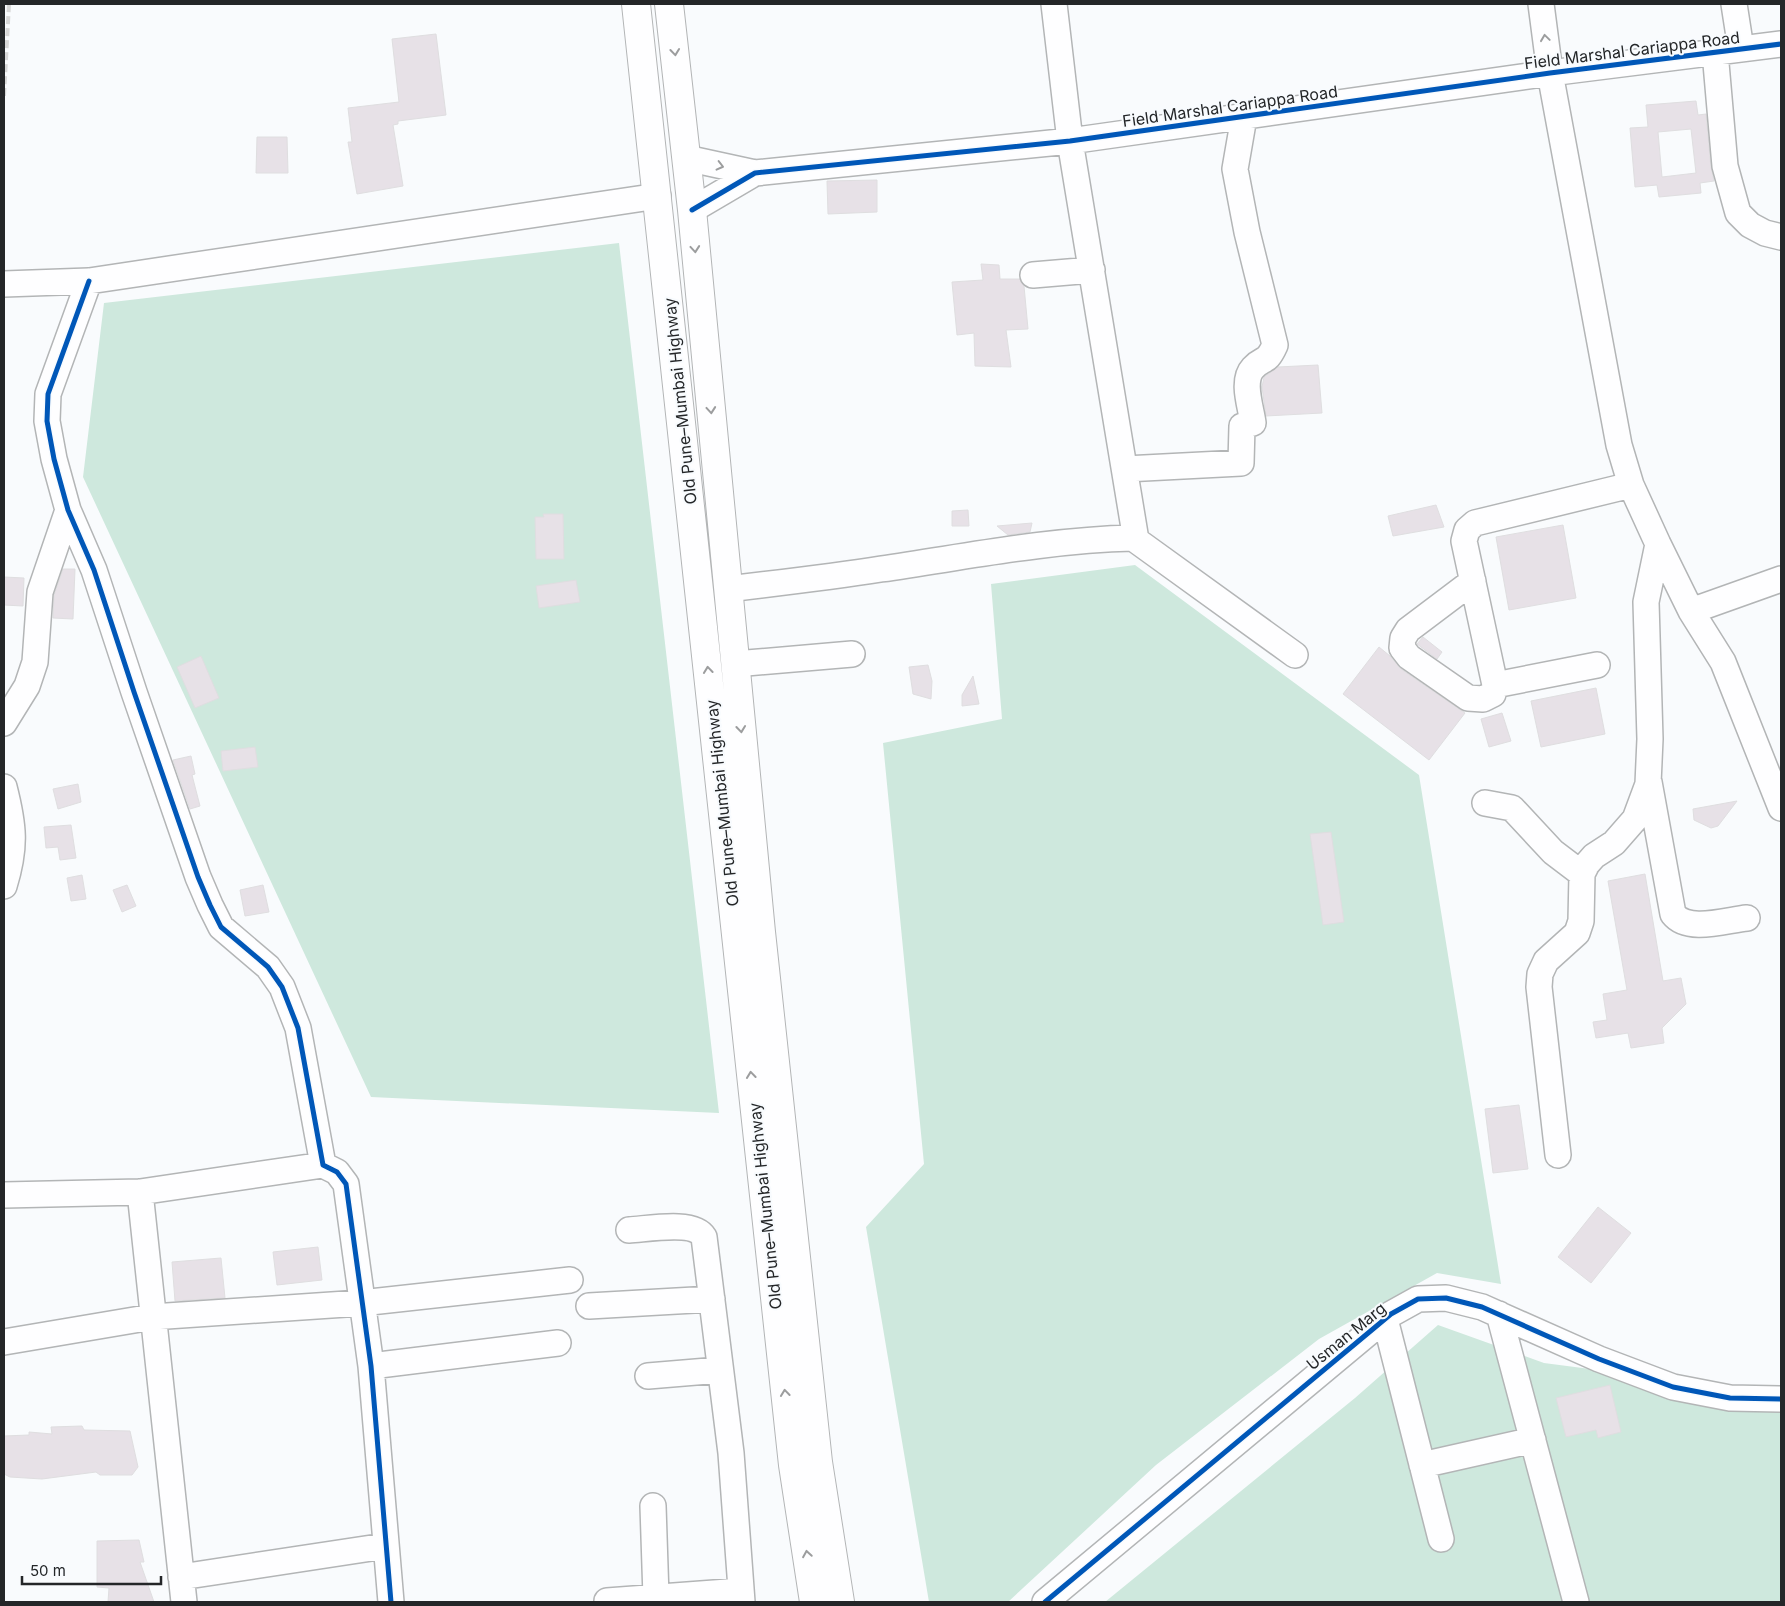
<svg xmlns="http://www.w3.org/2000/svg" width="1785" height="1606" font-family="Inter,sans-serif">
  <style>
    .forest { fill: #cee8dd }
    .building { fill: #e7e1e7; stroke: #dfdee0; fill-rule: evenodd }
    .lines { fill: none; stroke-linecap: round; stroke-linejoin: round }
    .minor-casing { stroke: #b3b5b6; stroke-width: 28 }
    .highway-casing { stroke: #b3b5b6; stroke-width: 30 }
    .minor { stroke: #fefeff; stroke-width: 25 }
    .highway { stroke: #fefeff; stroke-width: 28 }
    .rail { stroke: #d8d8d8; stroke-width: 4; stroke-dasharray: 8 4; stroke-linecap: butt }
    .cycleway-casing { stroke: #f8fbfe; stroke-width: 8 }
    .cycleway { stroke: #0057b8; stroke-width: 5 }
    .oneway { stroke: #9c9d9e }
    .labels { text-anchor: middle; stroke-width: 4; stroke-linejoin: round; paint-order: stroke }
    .street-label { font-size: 16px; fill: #242628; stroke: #f8fbfe }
  </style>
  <rect width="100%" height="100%" fill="#f9fbfd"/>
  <!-- forest -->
  <path class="forest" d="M619,243L719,1113L371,1097L83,477L104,303Z
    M1135,565L1419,775L1501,1284L1437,1273L1319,1339L1156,1465L1008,1602H929L866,1227L924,1164L883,743L1002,719L991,584Z
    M1438,1325L1544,1363L1781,1394V1602H1105L1355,1398Z"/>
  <!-- building -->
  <path class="building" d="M436,34L446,115L398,121V124L393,125L403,186L357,194L348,142H352L348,108L399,102L392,39Z
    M1696,101L1698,115L1706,114L1711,167L1714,181L1700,183L1701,193L1659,197L1657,185L1635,187L1630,128L1648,127L1646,105ZM1691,129L1696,173L1662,177L1658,132Z
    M257,137H287L288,173H256Z
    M877,180V212L828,214L827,181Z
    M981,264L999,265L1000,279H1020L1024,286L1028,329L1006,330L1011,367L975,366L974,333L957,335L952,282L983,280Z
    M1318,365L1322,413L1266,416L1262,387L1264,377L1278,367Z
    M1436,505L1444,527L1393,536L1388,516Z
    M968,510L969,526H952V511Z
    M543,514H563L564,559H536L535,517H544Z
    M1032,523L1030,532L1008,535L997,526Z
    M1563,525L1576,598L1509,610L1496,537Z
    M63,569H75L73,619L53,618L54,595Z
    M4,577L24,578L23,606L4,605Z
    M576,580L580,602L539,608L536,586Z
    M1423,637L1442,652L1437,659L1417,644Z
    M1379,647L1390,656L1401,669L1465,713L1429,760L1343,694Z
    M201,656L219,698L195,708L177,667Z
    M928,665L932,681L931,699L913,694L909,667Z
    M973,676L979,704L962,706V695Z
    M1596,688L1605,734L1541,747L1531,701Z
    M1502,713L1511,741L1489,747L1481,719Z
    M255,747L258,767L223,771L221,751Z
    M191,756L195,774L192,775L200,806L190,809L173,760Z
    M78,784L81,802L58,809L53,789Z
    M1737,801L1718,826L1711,828L1694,820L1693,809Z
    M71,825L76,858L60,860L58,847L46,848L44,827Z
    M1331,832L1344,922L1323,925L1310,834Z
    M1645,874L1663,981L1681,978L1686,1004L1662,1028L1664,1043L1631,1048L1628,1033L1596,1038L1593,1022L1607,1020L1603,994L1627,990L1608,881Z
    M82,875L86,899L71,901L67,878Z
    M127,885L136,906L122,912L113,890Z
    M263,885L269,912L245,916L240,890Z
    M1519,1105L1528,1169L1493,1173L1485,1109Z
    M1598,1207L1631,1233L1591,1283L1558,1257Z
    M318,1247L322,1280L277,1285L273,1252Z
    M221,1258L225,1298L175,1301L172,1262Z
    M1610,1385L1621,1432L1598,1438L1596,1430L1566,1437L1556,1398Z
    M82,1426L84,1430L130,1431L138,1467L132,1475H100L96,1472L42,1479L10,1477L4,1474V1436L29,1435V1432L52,1434L51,1427Z
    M139,1540L144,1562H140L154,1602H108L109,1588L97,1587V1541Z"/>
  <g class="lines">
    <defs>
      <path id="minor" d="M1054,4L1070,141L1136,540
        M1541,4L1550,73L1619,445L1631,485L1658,544L1691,611L1723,662L1781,808
        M1734,4L1741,49
        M1715,52L1725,166L1738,213L1750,225L1765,233L1781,237
        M686,158L755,173
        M692,210L755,173L1070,141L1550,73L1781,44
        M1033,275L1092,270
        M89,281L48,394L47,421L54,459L68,510L94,570L134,692L198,877L210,905L221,927L268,967L282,987L298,1028L323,1165L337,1172L346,1184L371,1366L391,1602
        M4,284L89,281L658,196
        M1125,469L1241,463L1242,426L1253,423C1251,407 1241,381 1253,368C1264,356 1266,365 1275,345L1247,232L1235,169L1244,117
        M1473,581L1408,630L1403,638L1402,648L1409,657L1468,698L1483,699L1493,694L1495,685L1464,541L1467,530L1475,523L1631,485
        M728,589C779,583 830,577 881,569C965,557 1048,540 1133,538L1295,655
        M1691,611L1781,579
        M735,664L852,654
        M1495,685L1597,665
        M4,723L27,686L35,662L40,592L68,510
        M1649,782L1673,914C1688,933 1726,920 1747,918
        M4,787C14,826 16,847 4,886
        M1485,803L1512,808L1553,852L1582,874
        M1558,1155L1539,987L1540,974L1546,961L1577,933L1581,921L1582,874L1587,864L1594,856L1614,843L1635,819L1648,784L1650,739L1646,602L1658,544
        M140,1192L184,1602
        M4,1195L140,1192L323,1165
        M629,1230C648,1229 694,1220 704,1237L731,1453L742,1602
        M589,1306L712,1299
        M1499,1314L1576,1602
        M1385,1319L1441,1539
        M4,1342L152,1317L361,1303L570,1280
        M371,1366L558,1343
        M648,1376L720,1370
        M1422,1465L1533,1440
        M653,1506L656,1597
        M181,1577L385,1546
        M607,1601L741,1591
        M1045,1602L1391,1314L1418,1299L1446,1298L1482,1307L1599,1359L1673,1387L1730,1398L1781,1399"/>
      <path id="highway" d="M636,4L793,1465L814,1602
        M669,4L692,210L761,932L818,1462L840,1602"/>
    </defs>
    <!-- minor casing -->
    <use href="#minor" class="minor-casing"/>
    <!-- highway casing -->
    <use href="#highway" class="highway-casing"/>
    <!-- minor -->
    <use href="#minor" class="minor"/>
    <!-- highway -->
    <use href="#highway" class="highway"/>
    <!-- rail -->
    <path class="rail" d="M4,96L9,4"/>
    <defs>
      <path id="cycleway" d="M692,210L755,173L1070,141L1550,73L1781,44
        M89,281L48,394L47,421L54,459L68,510L94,570L134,692L198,877L210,905L221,927L268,967L282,987L298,1028L323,1165L337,1172L346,1184L371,1366L391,1602
        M1045,1602L1391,1314L1418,1299L1446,1298L1482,1307L1599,1359L1673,1387L1730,1398L1781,1399"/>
    </defs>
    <!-- cycleway casing -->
    <use href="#cycleway" class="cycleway-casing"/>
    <!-- cycleway -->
    <use href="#cycleway" class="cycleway"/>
  </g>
  <!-- one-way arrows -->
  <defs><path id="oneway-chevron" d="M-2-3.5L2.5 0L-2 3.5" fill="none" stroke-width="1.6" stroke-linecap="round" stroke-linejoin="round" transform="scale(1.25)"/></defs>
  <g class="oneway">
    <use href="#oneway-chevron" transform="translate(1545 38) rotate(-98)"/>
    <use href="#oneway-chevron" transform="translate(675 52) rotate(84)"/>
    <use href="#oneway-chevron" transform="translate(720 166) rotate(14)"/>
    <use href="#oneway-chevron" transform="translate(695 249) rotate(85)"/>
    <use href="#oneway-chevron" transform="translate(711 410) rotate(85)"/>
    <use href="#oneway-chevron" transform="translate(708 670) rotate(-96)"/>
    <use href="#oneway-chevron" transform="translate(741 729) rotate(84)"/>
    <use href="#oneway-chevron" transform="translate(751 1075) rotate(-96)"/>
    <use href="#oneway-chevron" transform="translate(785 1393) rotate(-96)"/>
    <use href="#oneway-chevron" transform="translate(807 1554) rotate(-99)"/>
  </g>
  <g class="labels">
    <!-- street labels -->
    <g class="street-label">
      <text transform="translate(1632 50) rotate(-7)" y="6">Field Marshal Cariappa Road</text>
      <text transform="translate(1230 106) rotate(-8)" y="6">Field Marshal Cariappa Road</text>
      <text transform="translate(680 401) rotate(-96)" y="6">Old Pune–Mumbai Highway</text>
      <text transform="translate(722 803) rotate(-96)" y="6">Old Pune–Mumbai Highway</text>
      <text transform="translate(765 1206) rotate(-96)" y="6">Old Pune–Mumbai Highway</text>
      <text transform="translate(1346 1336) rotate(-39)" y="6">Usman Marg</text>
    </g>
  </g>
  <!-- border -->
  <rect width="1785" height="1606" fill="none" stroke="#242628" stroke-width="10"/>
  <!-- scale -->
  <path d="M22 1576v8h139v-8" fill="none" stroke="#242628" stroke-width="2.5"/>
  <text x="30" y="1576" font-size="15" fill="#242628" stroke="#f8fbfe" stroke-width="4" paint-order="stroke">50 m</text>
</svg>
